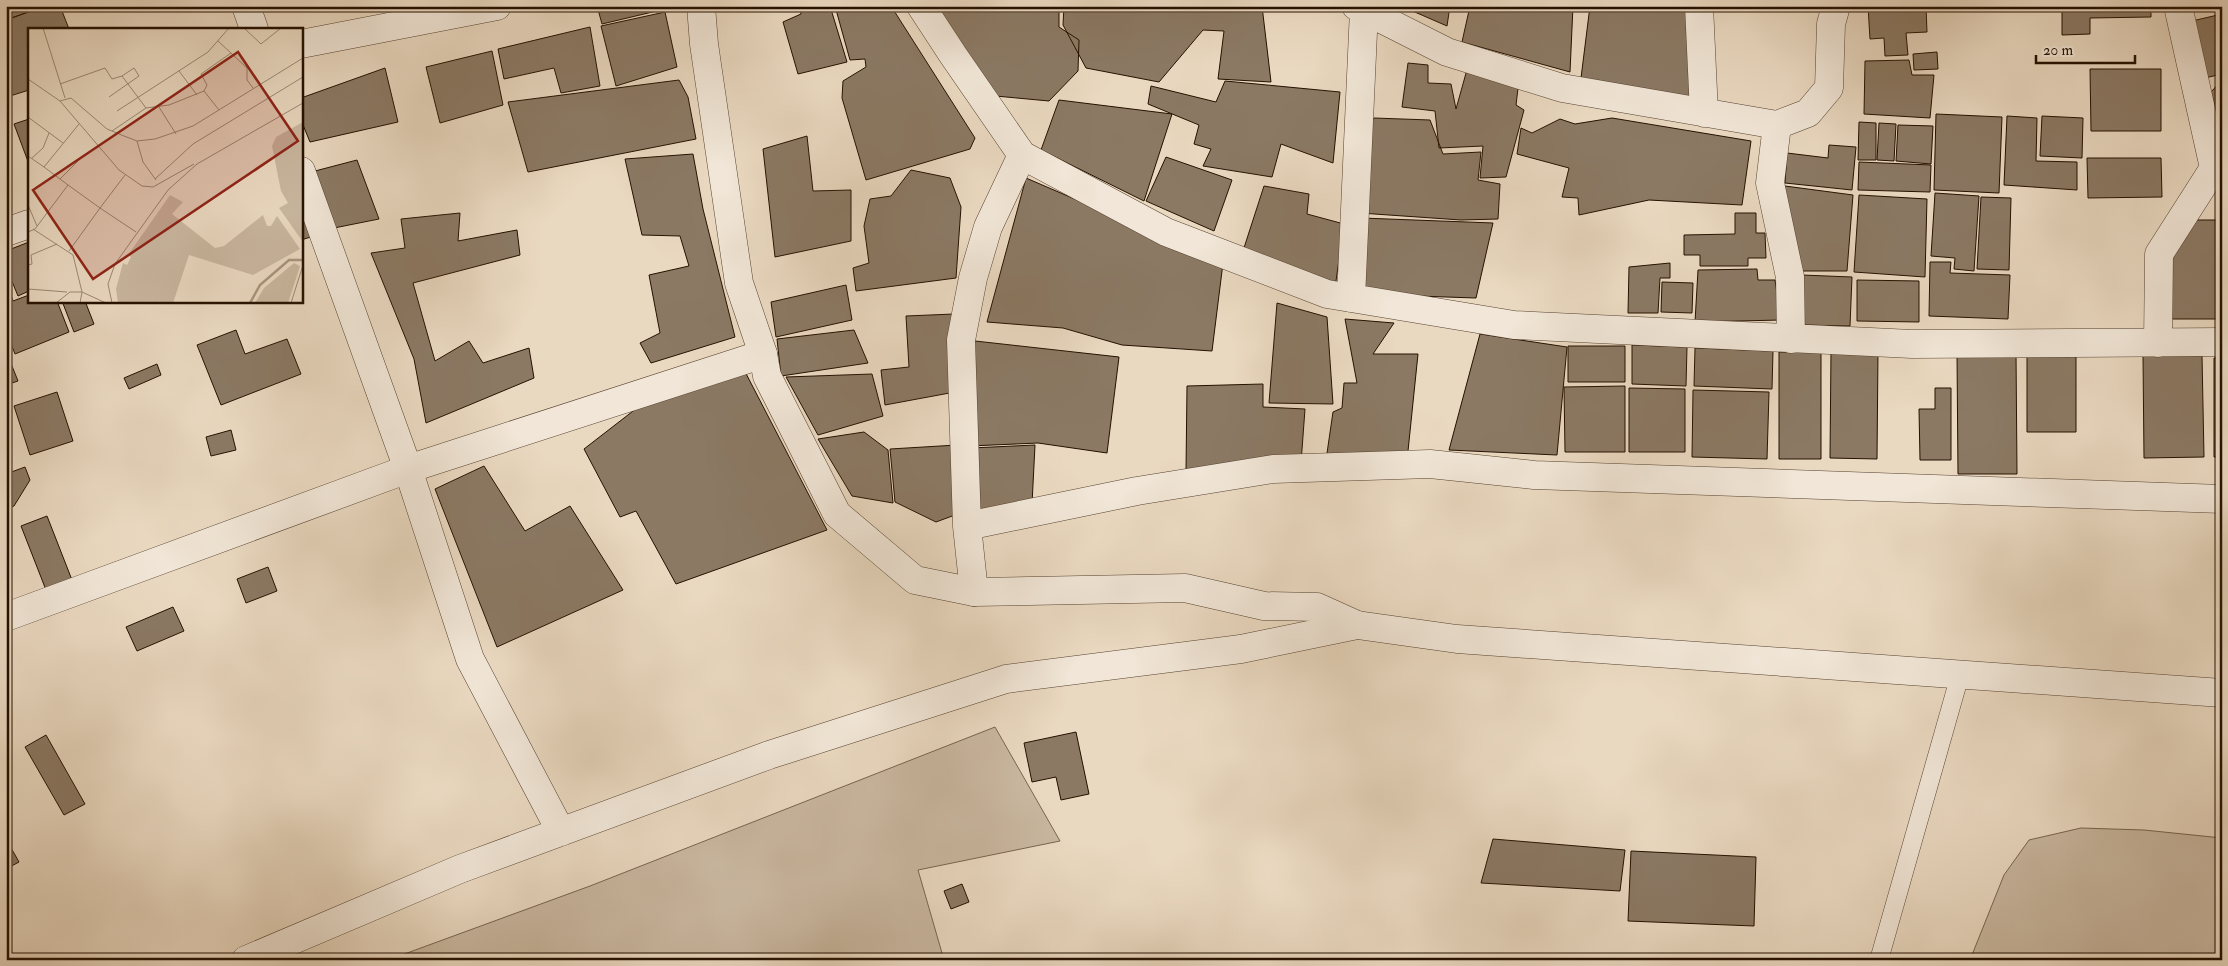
<svg xmlns="http://www.w3.org/2000/svg" width="2228" height="966" font-family="'IM FELL Double Pica',serif">
  <style>
    .green { fill: #c9b7a0; stroke: #776450 }
    .building { fill: #8b7964; stroke: #251000 }
    .lines { fill: none; stroke-linecap: round; stroke-linejoin: round }
    .service-casing { stroke: #564230; stroke-width: 19 }
    .minor-casing { stroke: #564230; stroke-width: 29 }
    .tertiary-casing { stroke: #564230; stroke-width: 29 }
    .service { stroke: #f1e6d7; stroke-width: 18 }
    .minor { stroke: #f1e6d7; stroke-width: 28 }
    .tertiary { stroke: #f1e6d7; stroke-width: 28 }
    .inset-river { fill: none; stroke: #a7957f; stroke-width: 2.5 }
    .inset-road { fill: none; stroke: #9b8974; stroke-width: 1 }
    .view { fill: #8f2418; fill-opacity: 0.15; stroke: #8f2418; stroke-width: 2.5 }
    .inset-edge { fill: none; stroke: #251000; stroke-width: 2.5 }
  </style>
  <rect width="100%" height="100%" fill="#ead9c1"/>
  <filter id="stains"><feTurbulence type="fractalNoise" baseFrequency=".004" numOctaves="4"/><feColorMatrix values="0 0 0 0 .2 0 0 0 0 .09 0 0 0 0 .02 0 0 0 .5 -.17"/></filter>
  <radialGradient id="worn" r=".72"><stop offset=".6" stop-color="#630" stop-opacity="0"/><stop offset="1" stop-color="#630" stop-opacity=".3"/></radialGradient>
  <!-- green -->
  <path class="green" d="M995,727L1060,841L918,870L944,960H388L590,886Z
    M2081,828L2144,830L2222,838V960H1970L2004,875L2029,840Z"/>
  <!-- building -->
  <path class="building" d="M6,6H45L6,20Z
    M45,6H60L69,29H29V90L10,96L6,86V20Z
    M597,6H665V9L602,24Z
    M770,6H797L770,11Z
    M800,6H830L847,62L798,74L783,22L801,14Z
    M835,6H891L975,138L970,149L866,180L842,98L843,81L866,67L865,59L850,60Z
    M929,6H1059V27L1079,40L1078,71L1049,101L985,95Z
    M1064,6H1262L1271,82L1218,79L1224,31L1203,30L1159,82L1086,68L1063,25Z
    M1401,6H1450L1447,26Z
    M1470,6H1573L1570,72L1462,42Z
    M1590,6H1703L1699,99L1581,78Z
    M1868,6H1926L1927,32L1906,33L1908,55L1885,56L1884,38L1870,39Z
    M2062,6H2151V17L2090,18V34L2062,35Z
    M665,12L677,67L616,86L601,26Z
    M2222,14V74L2205,78L2192,21Z
    M590,27L600,86L561,93L554,68L504,79L498,49Z
    M492,51L503,105L440,123L426,67Z
    M1937,52L1938,69L1914,70L1913,54Z
    M1909,60L1912,75H1934L1930,118L1864,114L1865,61Z
    M1408,63L1428,65V83L1451,84L1456,109L1468,66L1519,80L1516,105L1524,110L1506,177L1480,178L1483,146L1439,148L1435,111L1402,107Z
    M385,68L398,122L310,142L301,120V98Z
    M2090,69H2161V131H2091Z
    M679,80L688,97L696,139L528,172L508,102Z
    M2222,80V134L2211,92Z
    M1225,81L1340,92L1333,163L1281,144L1272,177L1203,166L1211,149L1194,144L1199,125L1148,104L1151,86L1216,102Z
    M1059,100L1172,114L1144,201L1041,150Z
    M1936,114L2002,117L1999,193L1934,190Z
    M2007,116L2037,118L2036,161L2077,162V190L2004,185Z
    M2042,116L2083,118L2082,158L2040,156Z
    M1374,118L1430,120L1443,154L1481,152L1478,180L1500,184L1498,219L1461,220L1360,213V140Z
    M1612,118L1751,141L1742,205L1649,200L1579,215L1578,198L1562,197L1569,168L1517,154L1521,128L1532,133L1560,119L1575,124Z
    M29,119V164L14,124Z
    M1859,122L1876,123V160H1858Z
    M1879,123L1896,124L1894,161L1877,160Z
    M1898,125L1933,126L1931,164L1896,161Z
    M807,136L813,191L851,190V241L775,257L763,149Z
    M1829,145L1856,147L1852,190L1785,183L1787,153L1828,158Z
    M693,154L703,209L735,337L651,363L640,343L660,333L649,275L689,266L680,236L642,235L625,159Z
    M1166,157L1232,180L1214,231L1146,201Z
    M2087,158H2161L2162,197L2088,198Z
    M357,160L379,219L334,228L315,171Z
    M1859,162L1931,165L1930,192L1858,190Z
    M911,170L950,178L961,207L956,278L856,291L853,268L869,263L864,226L870,199L891,196Z
    M1026,178L1223,263L1212,351L1122,345L1063,328L987,322Z
    M1264,186L1309,194L1307,214L1344,224L1335,288L1242,254Z
    M1785,186L1853,195L1847,271H1801L1781,204Z
    M1935,193L1979,196L1974,271L1954,269L1955,258L1931,256Z
    M1859,195L1927,199L1925,277L1854,272Z
    M1981,197L2011,198L2009,270L1977,269Z
    M301,203L314,236L301,240Z
    M460,213L458,241L517,230L520,255L413,283L435,361L469,341L483,363L529,348L534,378L426,423L414,359L371,253L405,248L401,219Z
    M1735,213H1756V233H1765L1766,258H1748V266H1700V255H1684V235L1735,234Z
    M1362,218L1493,223L1476,298L1357,294Z
    M2191,220H2222V319H2172L2171,258Z
    M29,242V291L18,296L11,279L6,281V251Z
    M1930,262H1951L1950,273L2010,275L2008,319L1929,316Z
    M1670,263V278H1660L1658,313H1628L1629,267Z
    M1757,269L1758,280H1775L1781,320L1695,322L1698,270Z
    M1802,275L1852,277L1850,326L1800,325Z
    M1857,280L1919,281V322L1857,321Z
    M1662,282L1693,283L1692,313L1661,312Z
    M846,285L852,320L776,337L771,302Z
    M8,286L13,301L29,295V301H57L69,332L15,354L6,331Z
    M62,301H85L94,324L74,332Z
    M1277,303L1327,317L1333,404L1269,403Z
    M954,314L955,392L885,405L881,370L909,367L906,316Z
    M1345,319L1394,323L1373,354H1418L1408,451L1326,460L1333,412L1342,408L1344,383H1357Z
    M236,330L245,354L287,339L301,374L221,405L197,345Z
    M854,330L868,363L781,376L777,339Z
    M1480,334L1567,347L1557,455L1449,450Z
    M966,340L1119,357L1107,453L1038,443L970,446Z
    M1632,345L1687,347L1686,386L1632,384Z
    M1568,346H1625V382H1568Z
    M1695,348L1773,351L1772,389L1694,386Z
    M6,351L18,381L6,385Z
    M1831,351H1878L1877,459L1830,458Z
    M1779,352H1821V459H1779Z
    M2016,353L2017,474H1958L1957,354Z
    M2027,356H2076V432H2027Z
    M2143,356H2202L2204,457L2144,458Z
    M2214,358H2222V457H2214Z
    M740,362L827,530L676,584L636,511L620,517L584,449L646,401Z
    M157,364L161,375L129,389L124,378Z
    M872,374L883,416L818,435L786,377Z
    M1263,384V407L1305,409L1301,463L1186,471L1187,386Z
    M1625,386V452H1565L1564,387Z
    M1629,388L1685,389V452H1629Z
    M1935,388H1951V460H1920L1919,409H1935Z
    M1693,390L1769,392L1767,459L1692,457Z
    M57,392L73,441L30,455L14,406Z
    M231,430L236,450L211,456L206,437Z
    M864,432L888,450L893,503L852,496L818,439Z
    M957,445L955,515L936,522L895,502L890,449Z
    M1035,445L1032,504L970,518L971,448Z
    M484,466L525,531L570,506L623,590L497,647L435,489Z
    M25,467L30,480L14,506L6,509V474Z
    M47,516L72,580L46,590L21,526Z
    M268,567L277,591L246,603L237,579Z
    M173,607L184,631L137,651L126,627Z
    M1076,732L1089,794L1061,800L1056,777L1032,782L1024,743Z
    M46,735L85,804L64,815L25,747Z
    M6,839L19,862L6,869Z
    M1493,839L1625,850L1620,891L1481,883Z
    M1631,851L1756,857L1754,926L1628,921Z
    M962,884L969,902L951,909L944,891Z"/>
  <g class="lines">
    <defs>
      <path id="service" d="M1879,960L1960,675"/>
      <path id="minor" d="M246,6L254,29
        M921,6L953,55L1022,155L1166,232L1327,294L1514,325L1912,344L2222,342
        M1356,6L1447,52L1562,88L1777,125L1808,113L1829,88L1831,24L1836,6
        M1699,6L1704,113
        M301,44L497,6
        M1777,125L1770,183L1790,277L1791,339
        M301,171L408,469L763,354
        M6,232L29,224
        M1351,298L1364,10
        M2158,343L2159,254L2214,168L2178,6
        M967,526L1137,491L1273,469L1430,464L1534,475L2222,499
        M974,592L967,526L961,340L973,278L988,227L1022,155
        M6,617L408,469L470,659L561,832
        M246,960L460,869L769,755L1006,679L1241,649L1357,625L1457,639L2222,693"/>
      <path id="tertiary" d="M701,6L704,44L739,283L763,354L767,376L837,514L915,580L974,592L1185,588L1264,606L1317,607L1357,625"/>
    </defs>
    <!-- service casing -->
    <use href="#service" class="service-casing"/>
    <!-- minor casing -->
    <use href="#minor" class="minor-casing"/>
    <!-- tertiary casing -->
    <use href="#tertiary" class="tertiary-casing"/>
    <!-- service -->
    <use href="#service" class="service"/>
    <!-- minor -->
    <use href="#minor" class="minor"/>
    <!-- tertiary -->
    <use href="#tertiary" class="tertiary"/>
  </g>
  <!-- overview -->
  <g transform="translate(28 28)">
    <rect width="275" height="275" fill="#ead9c1"/>
    <path d="M275,94V214L251,180L260,175L253,163L244,118L248,109ZM142,167L155,174L144,186L187,220L196,218L235,187L239,198H243L249,188L272,221L225,247L161,227L145,275H90L88,261L95,235L99,237L103,229L100,227ZM266,235L272,238L260,275H227L236,260Z" fill="#c9b7a0"/>
    <path class="inset-river" d="M222,275L232,257L261,232H275"/>
    <path class="inset-road" d="M15,0L37,70M216,0L233,16L253,0M190,13L219,40V52L225,60M151,43L169,67M0,51L32,73L91,142L114,158L125,159L166,136M32,56L77,40L84,51L94,48L118,80M176,63L191,82M81,69L111,48L106,40L94,48M32,73L43,70L79,101L96,108L109,113L127,111L165,98L275,30M131,79L148,106M89,83L180,24L201,0M0,89L35,115M84,103L118,80L141,77L176,63L179,57L173,46L203,25M109,113L115,134L128,152M0,128L16,139M4,130L15,120L21,105M32,151L56,127M127,151L165,116L275,49M40,157L16,139L51,96M0,177L9,198M5,201L45,227L54,264L52,275M0,204L7,201L40,157L72,180L97,147M41,223L72,180L108,204M0,237L4,236L3,227L29,216M0,261L39,264M28,275L42,264H54L78,275M84,275L80,256L87,236L140,162L169,136L275,75M263,275L275,237"/>
    <path class="view" d="M210,24L270,113L65,251L5,162Z"/>
    <rect width="275" height="275" class="inset-edge"/>
  </g>
  <!-- margin -->
  <rect width="2228" height="966" fill="none" stroke="#ead9c1" stroke-width="25"/>
  <rect x="8" y="8" width="2213" height="951" fill="none" stroke="#251000" stroke-width="2.5"/>
  <rect x="12" y="12" width="2203" height="941" fill="none" stroke="#251000"/>
  <!-- scale -->
  <path d="M2036 55v8h99v-8" fill="none" stroke="#251000" stroke-width="2.5"/>
  <text x="2043" y="55" font-size="15" fill="#251000" stroke="#f1e6d7" stroke-width="4" paint-order="stroke">20 m</text>
  <rect width="100%" height="100%" filter="url(#stains)"/>
  <rect width="100%" height="100%" fill="url(#worn)"/>
</svg>
